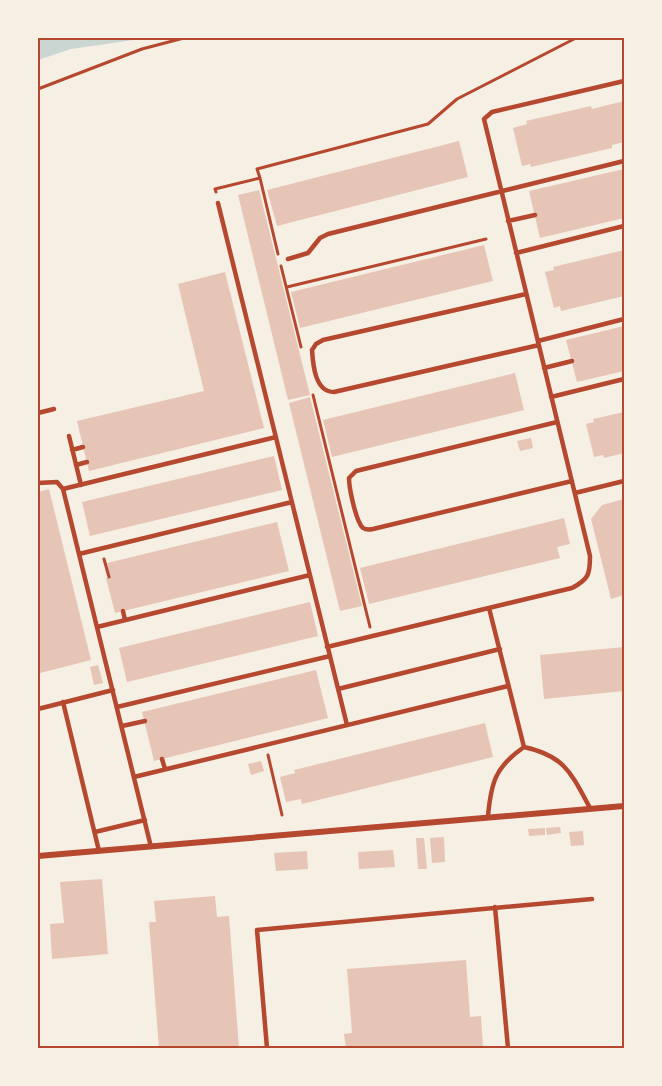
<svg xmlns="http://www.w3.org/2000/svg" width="662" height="1086" font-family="'PT Sans',sans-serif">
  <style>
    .water { fill: #c9d6d2 }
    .building { fill: #e6c5b7 }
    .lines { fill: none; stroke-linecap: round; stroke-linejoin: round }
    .path { stroke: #b5482f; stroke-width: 3 }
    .service { stroke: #b5482f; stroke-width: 4.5 }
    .minor { stroke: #b5482f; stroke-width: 6 }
    .neatline { fill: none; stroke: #b5482f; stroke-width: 2 }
  </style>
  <rect width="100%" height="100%" fill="#f6efe4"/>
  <!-- water -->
  <path class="water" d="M38,38H147L71,49L38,60Z"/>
  <!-- building -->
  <path class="building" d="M624,101V142L612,145V148L531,167L530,164L522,166L513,128L527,124L526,121L591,106L592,109Z
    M459,141L468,177L277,226L267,190Z
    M624,169V218L540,238L529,191Z
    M259,190L310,395L288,400L238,195Z
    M484,245L493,281L300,328L291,292Z
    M624,250V296L561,311L560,306L554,308L545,272L554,270L553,267Z
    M225,272L264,428L89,471L77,421L204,391L178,284Z
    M624,326V371L577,382L566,340Z
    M515,373L524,410L332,457L323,420Z
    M310,397L362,606L340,611L289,403Z
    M624,412V453L604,458L603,455L594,457L586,424L594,422L593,419Z
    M531,438L533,448L520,451L517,441Z
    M274,456L282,490L90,536L82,502Z
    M49,489L91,660L40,673L38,662V492Z
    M624,499V595L611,599L591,519L602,505Z
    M564,518L570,544L557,547L560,558L369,604L360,568Z
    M277,522L289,571L115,613L106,578L110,577L107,563Z
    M310,602L318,636L127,682L119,648Z
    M624,647V691L544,699L540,655Z
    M98,665L103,683L94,685L90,667Z
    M316,670L328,718L154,761L142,712Z
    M485,723L493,757L302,804L301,799L286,802L280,777L295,773L294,770Z
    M261,761L264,771L251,775L248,764Z
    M560,827L561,833L547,835L546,828Z
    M545,828V835L529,836L528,829Z
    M583,831L584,845L571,846L569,832Z
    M444,837L445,862L432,863L430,838Z
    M416,838H424L427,869H418Z
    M393,850L395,867L359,869L358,852Z
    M307,851L308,869L276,871L274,853Z
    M102,879L108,954L52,959L50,924L64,923L60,882Z
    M215,896L217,917L229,916L239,1048H159L149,922H156L154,901Z
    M466,960L470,1017L481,1016L483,1048H346L344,1034L352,1033L347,969Z"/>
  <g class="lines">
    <!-- path -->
    <path class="path" d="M38,89L142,49L184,38
      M260,178L257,169L428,124L457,99L576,38
      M216,192L215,189L260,178L278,254
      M281,266L301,347
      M287,287L486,239
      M313,395L370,627
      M104,559L109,577
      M268,755L282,815"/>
    <!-- service -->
    <path class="service" d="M218,203L347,725
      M508,221L535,215
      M516,253L624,226
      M288,259L308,253L320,238L328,234L624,161
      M526,294L323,340L316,344L312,350C313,365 315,392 334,392L539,345
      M538,341L624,319
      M544,368L572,361
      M551,397L624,379
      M38,413L54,409
      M557,422L356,471L349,478C349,488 356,522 363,528C366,530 368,530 373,529L572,481
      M69,436L81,485
      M72,450L83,447
      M76,465L87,462
      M38,483L57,482L63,489
      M575,493L624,481
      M79,554L292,502
      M489,608L524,747
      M123,611L125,620
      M97,627L310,575
      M327,647L572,588C589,579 590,574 590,556L484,119L492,112L624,81
      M338,689L500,649
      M63,702L99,851
      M117,707L330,656
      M38,709L113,690
      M122,726L145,721
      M162,759L165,769
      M134,777L508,686
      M488,816C491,783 495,767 524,747C565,756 571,773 590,808
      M95,832L145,820
      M151,847L63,489L276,437
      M495,907L508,1048
      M267,1048L257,930L592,899"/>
    <!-- minor -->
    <path class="minor" d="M38,856L624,806"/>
  </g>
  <!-- border -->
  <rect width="662" height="1086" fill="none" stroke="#f6efe4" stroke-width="78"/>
  <rect x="39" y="39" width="584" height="1008" class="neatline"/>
</svg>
